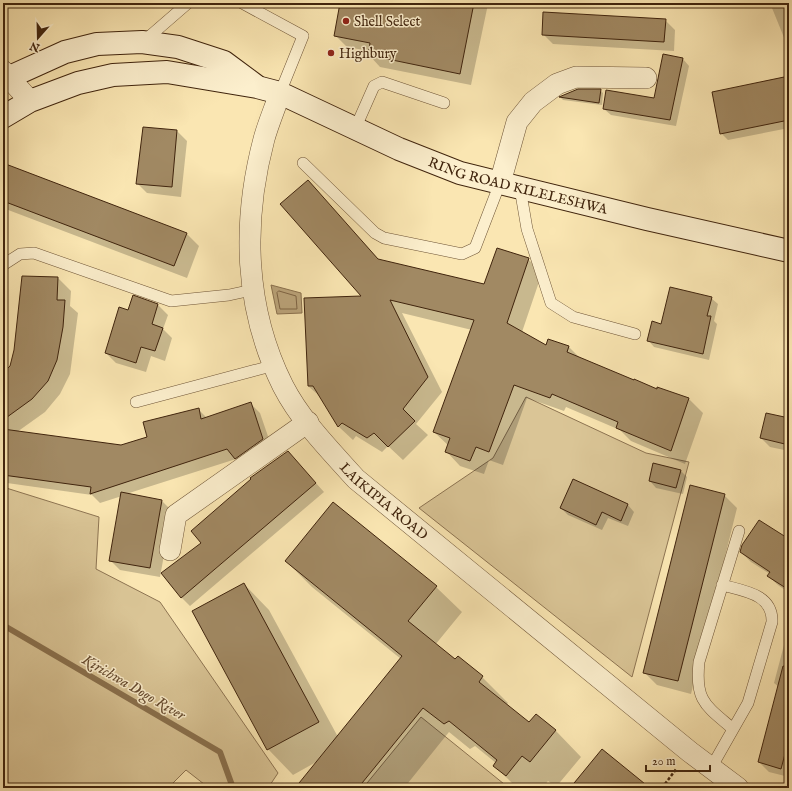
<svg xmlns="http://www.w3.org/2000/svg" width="792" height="791" font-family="'IM FELL English',serif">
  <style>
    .green { fill: #dac596; stroke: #8d7452 }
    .water { fill: #bba47a; stroke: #8a714e }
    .shadow { fill: #0003 }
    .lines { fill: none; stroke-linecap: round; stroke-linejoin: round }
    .shore { stroke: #7e6444; stroke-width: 1 }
    .stream { stroke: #8a714e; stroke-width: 6 }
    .building { fill: #a18963; stroke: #40240d }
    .service-casing { stroke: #6e5436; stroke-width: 12 }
    .minor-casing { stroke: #6e5436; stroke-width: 22 }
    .secondary-casing { stroke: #40240d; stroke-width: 24 }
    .path { stroke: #40240d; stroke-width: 2.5; stroke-dasharray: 3 2; stroke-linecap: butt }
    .service { stroke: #fcefcd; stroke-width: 11 }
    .minor { stroke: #fcefcd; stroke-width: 21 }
    .secondary { stroke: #fcefcd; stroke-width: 22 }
    .poi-dot { fill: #8f2418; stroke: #fcefcd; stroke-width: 1.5 }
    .labels { text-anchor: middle; stroke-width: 3; stroke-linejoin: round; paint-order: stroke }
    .poi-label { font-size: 14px; fill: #40240d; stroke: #fcefcd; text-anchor: start }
    .street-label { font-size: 14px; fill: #40240d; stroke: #fcefcd }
    .water-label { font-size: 15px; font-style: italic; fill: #654a2e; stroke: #fcefcd }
  </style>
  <rect width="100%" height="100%" fill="#fae6b2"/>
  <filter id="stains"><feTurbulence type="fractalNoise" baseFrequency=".005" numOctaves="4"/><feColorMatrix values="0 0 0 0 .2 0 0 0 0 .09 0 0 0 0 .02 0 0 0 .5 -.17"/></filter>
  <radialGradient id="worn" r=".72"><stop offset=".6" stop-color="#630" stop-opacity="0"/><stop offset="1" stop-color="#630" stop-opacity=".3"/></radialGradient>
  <!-- green -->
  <path class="green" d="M526,397L646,453L689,462L632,677L419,508L493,458Z
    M3,487L99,517L96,569L160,602L278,773L268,788H209L186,770L168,788H3Z
    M421,717L509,788H363Z"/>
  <!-- water -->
  <path class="water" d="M271,285L301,293L302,313L277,314Z"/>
  <!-- shadow -->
  <path class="shadow" d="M341,3H491L488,4L471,85L380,67L369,55V51L347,47L336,36Z
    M770,3H789V47L787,45Z
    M665,20L675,30L674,51L553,44L543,34Z
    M683,59L689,66L676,126L611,115L604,109L655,99Z
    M789,78V128L728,140L721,133Z
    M578,90H600L603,93L602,105L563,100L561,98Z
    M177,131L187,141L181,197L147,193L137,183Z
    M3,164L187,234L199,246L187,278L3,208Z
    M308,181L379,260L485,285L528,259L542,273L522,332L547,346L549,340L569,347L581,359L658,390V388L689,399L703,413L685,464L631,441L620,430L566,407L564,411L527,398L503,465L489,460L484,474L460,466L447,452L449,446L434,432L472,330L402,313L442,392L416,424L428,435L403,460L388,446L382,452L356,436L353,440L339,427L323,399L308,386L363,297Z
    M58,278L71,291L70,306L78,313L70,374L60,394L45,412L17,432L121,446L148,437L198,409L207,418L251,404L260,413L272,448L245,467L236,459L126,494L162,501L172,511L160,577L120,570L110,560L122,496L100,503L92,495L7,483L3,479V371L10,370Z
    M133,296L158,305L168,315L163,329L172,338L165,361L151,356L146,372L116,363L106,353L128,312Z
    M711,298L718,304L714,321L717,324L709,360L654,347L648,340Z
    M789,419V451L770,447L761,438Z
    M288,452L324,492L190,606L181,597L203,543Z
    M680,470L687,477L683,494L656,488L650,481Z
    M574,480L628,505L634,512L628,526L608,518L602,530L568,515L561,508Z
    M724,495L737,508L691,694L657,685L644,672Z
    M789,540V593L778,585L768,576L770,574L751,562L741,552Z
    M286,561L436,587L462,612L435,645L455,661L482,677L508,703L506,705L529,724L536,715L556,731L581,757L556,787L548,781L542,788H517L494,765L496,763L475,746L470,749L449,732L404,788H297L318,761L293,775L268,749L244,584L269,610L338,737L401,659L312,587Z
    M789,626V777L769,772L759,762L779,687L774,683Z
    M191,783L196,788H187Z"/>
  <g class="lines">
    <!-- shore -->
    <path class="shore" d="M279,291L296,296L297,309H280L277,293Z"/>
    <!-- stream -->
    <path class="stream" d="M3,625L220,752L233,788"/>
  </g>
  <!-- building -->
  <path class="building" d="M340,3H474L460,74L368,55L370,43L334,36Z
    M543,12L666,19L664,42L542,35Z
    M663,54L683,58L670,120L603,109L606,90L654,98Z
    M789,76V120L720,134L712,92Z
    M578,89H601L599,103L559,97Z
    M143,127L177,130L172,187L136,184Z
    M3,163L187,233L174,266L3,201Z
    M308,180L378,259L484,284L497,248L529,258L507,323L546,345L548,339L569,346L567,352L634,380V379L657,389V387L689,398L671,451L616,428L618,422L552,394L550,398L514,385L489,452L476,447L470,461L445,452L450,438L433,432L474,320L390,300L428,377L403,409L415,421L388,447L374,433L367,438L342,423L338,427L313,386H308L304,298L361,296L280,204Z
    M22,276L58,277L57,300H65L63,327L57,360L48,381L32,399L3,420V373L10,366L14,350Z
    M670,287L712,297L707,316H711L703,354L647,341L652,321L661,324Z
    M133,295L158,304L152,324L163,328L155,351L141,347L136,363L105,353L119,307L128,310Z
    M251,402L263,439L235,459L227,449L90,494L91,487L3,475V429L121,445L147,437L143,422L199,408L201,419Z
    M766,413L789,418V445L760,438Z
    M288,451L316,483L181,598L161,573L201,543L191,531L251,479L250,478Z
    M653,463L681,470L676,488L649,481Z
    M573,479L628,504L621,521L602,512L596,525L560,508Z
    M690,485L725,494L678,681L643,673Z
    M121,492L162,500L150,568L109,561Z
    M333,502L437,586L408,621L455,659L458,656L483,676L479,682L529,722L536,714L556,730L530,762L522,756L506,776L493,766L497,760L449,721L444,724L423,708L358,788H295L402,656L285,561Z
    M759,520L789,539V590L767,576L770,572L740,552L742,545Z
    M244,583L319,722L267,750L192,611Z
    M783,666L789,667V739L781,769L758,762Z
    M602,749L650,788H570Z"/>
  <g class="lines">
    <defs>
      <path id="service" d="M242,3L303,36L280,93
        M143,42L188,3
        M355,129L374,86L382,82L444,103
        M303,163L375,233L384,238L462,254L475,248L500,183
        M520,188L527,229L551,303L573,317L635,334
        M3,265L20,254L34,253L171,301L229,295L252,290
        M136,402L275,365
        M733,729C705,705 695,701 699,662L739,531
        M711,768L748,703L772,622C773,594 744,591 722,585"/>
      <g id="minor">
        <path d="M3,71L30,101"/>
        <path id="s1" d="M280,93C275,108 268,124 264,139C242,222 244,308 283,386C301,421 330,450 356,479L690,752L738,788"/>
        <path d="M500,183L517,122L533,102L557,84L576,77L646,78"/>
        <path d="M170,550L176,515L308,422"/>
      </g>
      <g id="secondary">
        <path d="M3,80L65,52L97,44L142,42L178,47L224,62L255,85"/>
        <path id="s2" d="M3,117L30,101L78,83L113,75L167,72L257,87L280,93L399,149L460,173L647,219L789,251"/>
      </g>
    </defs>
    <!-- service casing -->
    <use href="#service" class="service-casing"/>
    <!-- minor casing -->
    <use href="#minor" class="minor-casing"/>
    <!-- secondary casing -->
    <use href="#secondary" class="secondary-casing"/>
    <!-- path -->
    <path class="path" d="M662,788L677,768"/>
    <!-- service -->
    <use href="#service" class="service"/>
    <!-- minor -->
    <use href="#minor" class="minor"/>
    <!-- secondary -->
    <use href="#secondary" class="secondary"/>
  </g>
  <!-- markers -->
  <g class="poi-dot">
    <circle cx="346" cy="21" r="4"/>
    <circle cx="331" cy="53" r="4"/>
  </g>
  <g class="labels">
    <!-- poi labels -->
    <g class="poi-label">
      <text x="354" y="26">Shell Select</text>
      <text x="339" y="58">Highbury</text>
    </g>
    <!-- street labels -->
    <g class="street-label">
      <text dy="5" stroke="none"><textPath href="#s2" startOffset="544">RING ROAD KILELESHWA</textPath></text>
      <text dy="5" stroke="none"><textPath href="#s1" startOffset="456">LAIKIPIA ROAD</textPath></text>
    </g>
    <!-- water labels -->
    <g class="water-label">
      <text transform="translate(134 687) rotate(30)" y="5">Kirichwa Dogo River</text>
    </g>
  </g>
  <!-- margin -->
  <rect width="792" height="791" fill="none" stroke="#fae6b2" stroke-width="16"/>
  <rect x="4" y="4" width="784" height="783" fill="none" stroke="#40240d" stroke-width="2"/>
  <rect x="8" y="8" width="776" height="775" fill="none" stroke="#40240d"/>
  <!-- north arrow -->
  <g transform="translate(38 38) rotate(200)" stroke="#fcefcd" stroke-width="3" paint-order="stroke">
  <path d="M0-3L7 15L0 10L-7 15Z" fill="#40240d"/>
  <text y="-6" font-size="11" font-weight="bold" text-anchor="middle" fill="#40240d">N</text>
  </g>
  <!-- scale -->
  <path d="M646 765v6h64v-6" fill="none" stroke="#40240d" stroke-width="2"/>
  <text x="652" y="765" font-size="12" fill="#40240d" stroke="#fcefcd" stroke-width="3" paint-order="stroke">20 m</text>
  <rect width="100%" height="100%" filter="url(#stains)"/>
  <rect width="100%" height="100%" fill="url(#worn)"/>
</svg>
